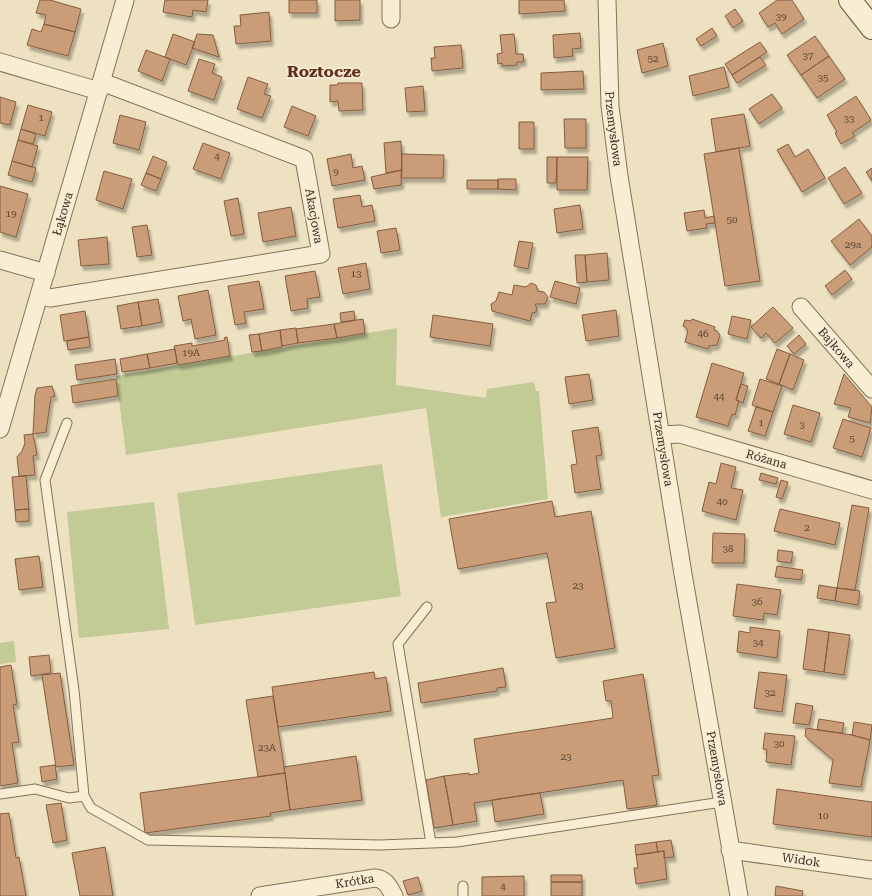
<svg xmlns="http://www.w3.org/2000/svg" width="872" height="896" font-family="'Roboto Serif',serif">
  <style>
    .green { fill: #c2ca96 }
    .building { fill: #ca9d78; stroke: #845d40; filter: url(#shadow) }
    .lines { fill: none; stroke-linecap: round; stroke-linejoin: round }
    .lane-casing { stroke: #867259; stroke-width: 11 }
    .street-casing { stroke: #867259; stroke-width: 19 }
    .secondary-casing { stroke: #68543c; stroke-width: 24 }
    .lane { stroke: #f8eed4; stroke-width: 9 }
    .street { stroke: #f8eed4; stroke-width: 17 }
    .secondary { stroke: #f8eed4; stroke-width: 22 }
    .labels { text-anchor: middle; stroke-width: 4; stroke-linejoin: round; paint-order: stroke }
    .number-label { font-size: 10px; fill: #5b4734 }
    .street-label { font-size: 12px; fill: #362a1d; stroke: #f4ebd1 }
    .district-label { font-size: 16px; font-weight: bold; fill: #612e1d; stroke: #f4ebd1 }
  </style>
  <defs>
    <filter id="shadow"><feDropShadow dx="2.5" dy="4.5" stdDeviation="1" flood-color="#0004"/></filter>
  </defs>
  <rect width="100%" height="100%" fill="#ede1c1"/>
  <!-- green -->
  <path class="green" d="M397,328L396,385L486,398L487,389L534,382L536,391H539L548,499L441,517L426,408L126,455L116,376Z
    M382,464L401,596L195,625L177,493Z
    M154,502L169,629L79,638L67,512Z
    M14,641L16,662L0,664V643Z"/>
  <!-- building -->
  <path class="building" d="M40,0H50L81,9L75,32L44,24L46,15L36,13Z
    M165,0H208L206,12L193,10L192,17L163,12Z
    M289,0H317V13H289Z
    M335,0H360V20L335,21Z
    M519,0H564L565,11L519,14Z
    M777,0H792L804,19L782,34L775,23L768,27L759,13Z
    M735,9L743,21L733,28L725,16Z
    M269,12L271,41L236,44L234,26H241L240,15Z
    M44,24L75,32L68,56L27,45L32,29L41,32Z
    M712,28L717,36L701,46L696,39Z
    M580,33L581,48L572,49L573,56L554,58L553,35Z
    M173,34L195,42L186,65L165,57Z
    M197,34L213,35L219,57L192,48Z
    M514,34L516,54H523L524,62H517V65L502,66V63L498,64L497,54L502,53L500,35Z
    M815,36L829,56L801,75L787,55Z
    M760,42L767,52L732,75L725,64Z
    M663,43L668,66L642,73L637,50Z
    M461,45L463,68L432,71L431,58H435L434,47Z
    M146,50L170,59L162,81L138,71Z
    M829,56L845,79L817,98L801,75Z
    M760,57L766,65L737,83L732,75Z
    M199,59L215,64L212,73L222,77L214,100L188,91Z
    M724,67L729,87L693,96L689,76Z
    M583,71L584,89L541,90V73Z
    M248,77L268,84L264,94L271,96L262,118L237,109Z
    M338,83H362L363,110L339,111L338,101L330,102V85H338Z
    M423,86L425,111L407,112L405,88Z
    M772,94L782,108L759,124L749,109Z
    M856,96L871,120L852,133L855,136L841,144L835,133L837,132L827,115Z
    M0,97L16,102L10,125L0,123Z
    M28,105L52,112L45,136L21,129Z
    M292,106L316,116L308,136L284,127Z
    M744,114L750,146L716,152L711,119Z
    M120,115L146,122L139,150L113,143Z
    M564,119H586V148H565Z
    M519,122H534V149H519Z
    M21,129L36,134L33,144L18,140Z
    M18,140L38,146L32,167L12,161Z
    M401,141L402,170L386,173L384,143Z
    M203,143L230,153L221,179L193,169Z
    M788,144L795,157L808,149L825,178L802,192L777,150Z
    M739,148L760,281L725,286L704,154Z
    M351,154L353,168L362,166L365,180L332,186L327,159Z
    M402,154L444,155L443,178H401Z
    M153,156L167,162L161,179L146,173Z
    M547,157H557L556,183H547Z
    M557,157H588L587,190H557Z
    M12,161L36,168L32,182L8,175Z
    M845,167L862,193L844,204L828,178Z
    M872,168V181L866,172Z
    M402,170L401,185L374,189L371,177Z
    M104,171L132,179L123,209L96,200Z
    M146,173L161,179L156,191L141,185Z
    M498,179H516V190L498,189Z
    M467,180H498V189H467Z
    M0,186L28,194L16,237L0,232Z
    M360,195L362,207L372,205L375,221L338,228L333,199Z
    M238,198L244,234L231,236L224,201Z
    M580,205L583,229L557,233L554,209Z
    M291,207L296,236L263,242L258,213Z
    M704,210L705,218L714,216L715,223L706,224L707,228L687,231L684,213Z
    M859,219L872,236V247L850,265L831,241Z
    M147,225L152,255L137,257L132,227Z
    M396,228L400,250L381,253L377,231Z
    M107,237L109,264L81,266L78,240Z
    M519,241L533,243L528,269L514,266Z
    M607,253L609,280L587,282L585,255Z
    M575,255H585L587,282L577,283Z
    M366,263L370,289L343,294L338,268Z
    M845,270L852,279L832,295L825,286Z
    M315,271L320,297L307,299L308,308L291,311L285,276Z
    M259,281L264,309L244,312L246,323L235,325L228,286Z
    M555,281L580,288L576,304L550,297Z
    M531,283L536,285L538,291L544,292L548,297L545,304H535L537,309L536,312L532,313L530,321L492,311L491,304L496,301L499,292L512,295L514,285L526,287Z
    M208,290L216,335L195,339L191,319L183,321L178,296Z
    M158,299L162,322L142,326L138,302Z
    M138,302L142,326L121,329L117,306Z
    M773,307L793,328L775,343L766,333L761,338L751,327Z
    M616,310L619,336L586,341L582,315Z
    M85,311L89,337L64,341L60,315Z
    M354,311L355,320L341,322L340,313Z
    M433,315L493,324L490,346L430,337Z
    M732,316L751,320L747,339L728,334Z
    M363,319L365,333L337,338L334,324Z
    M692,319L715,327L714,330L717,331L720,335L717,345L709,346L708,349L685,342L688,330L683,326L685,320L691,321Z
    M334,324L337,338L298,343L296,329Z
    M296,328L298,343L282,346L280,330Z
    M280,330L282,347L262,351L259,334Z
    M259,334L262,351L252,352L249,335Z
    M799,335L806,344L794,354L787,346Z
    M89,337L90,347L68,350L67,341Z
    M227,337L230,356L178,365L174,346L192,343V346L225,340L224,338Z
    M175,349L177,363L150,368L147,354Z
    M777,349L790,354L779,384L766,379Z
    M147,354L150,368L122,372L120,359Z
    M790,354L804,360L793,390L779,384Z
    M115,359L117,374L77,380L75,365Z
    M712,363L744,373L736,400L739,401L735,415L732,414L728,426L696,417Z
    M589,374L593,400L569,404L565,377Z
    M844,374L872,407L870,423L848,417L851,408L834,404Z
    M116,379L118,396L73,403L71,386Z
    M760,379L782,386L773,412L752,405Z
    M741,384L748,386L743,403L736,400Z
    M52,386L55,396L51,397L46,432L33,434L35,395L37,388Z
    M793,405L820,413L811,442L784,434Z
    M756,407L773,412L765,436L748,431Z
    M843,419L871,428L862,457L833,448Z
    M598,427L602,455L596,456L601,489L575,493L571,465L577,464L572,431Z
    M33,434L37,455L33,456L35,475L19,476L17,457L22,451L25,443L24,435Z
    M721,463L736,467L731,488L743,490L736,520L702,511L709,482L716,484Z
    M761,473L778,478L776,484L759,480Z
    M26,476L29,509L15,510L12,477Z
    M781,480L788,482L782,499L776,497Z
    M552,501L555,517L591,511L615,648L556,658L546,603L556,602L547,553L458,569L449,519Z
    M852,505L869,508L855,590L837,588Z
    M29,509V521L16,522L15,510Z
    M780,509L840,523L835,545L774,531Z
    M713,533L745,534L744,563H712Z
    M778,550L793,552L791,563L777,561Z
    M39,556L43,587L19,590L15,559Z
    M777,566L803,570L801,580L775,577Z
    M737,584L781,590L777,615L764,613L763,620L733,616Z
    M819,585L837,588L835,601L817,598Z
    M837,588L860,591L858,605L835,601Z
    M750,627L780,631L777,658L737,652L739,631L750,633Z
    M808,629L829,632L824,672L803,669Z
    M829,632L850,635L844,675L824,672Z
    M49,655L51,673L31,676L29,657Z
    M11,665L17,704L13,705L19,742L12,743L18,783L0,786V667Z
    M503,668L506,687L497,688V691L421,703L418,683Z
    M374,672L375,679L386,677L391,711L278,727L272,687Z
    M759,672L787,675L782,712L754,708Z
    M60,673L74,765L56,767L42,675Z
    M643,674L659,775L652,776L657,805L627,809L623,780L474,803L477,821L453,825L444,776L469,773V775L479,773L474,739L613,718L611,701H606L603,681Z
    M273,696L285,773L258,777L246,700Z
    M796,703L813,706L809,725L793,723Z
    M819,719L844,723L842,733L817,730Z
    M854,722L872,725L870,740L852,735Z
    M806,728L852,735L870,740L861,787L829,783L833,760L805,736Z
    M765,733L795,736L791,765L766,762L767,750L763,749Z
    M356,756L362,800L290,810L284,767Z
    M55,765L57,779L42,782L40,767Z
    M285,773L290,810L270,813L271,816L145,833L140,793Z
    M444,776L453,825L434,828L426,780Z
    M777,789L872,802V837L773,824Z
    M540,793L544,814L495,822L492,800Z
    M61,803L67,840L53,843L46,805Z
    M9,813L16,858L19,857L26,896H0V814Z
    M671,840L674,857L664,858V851L658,852L656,842Z
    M656,842L658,852L636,855L635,845Z
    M105,847L113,896H80L72,853Z
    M664,851L667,879L636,884L634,868H638L636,855Z
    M551,875H582V882H551Z
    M524,876V896H482V877Z
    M418,877L422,891L408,895L403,881Z
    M551,882H582V896H551Z
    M776,886L803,891L802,896H775Z"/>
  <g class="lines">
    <defs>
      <path id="lane" d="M67,423L45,480L74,690L84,796L91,808L148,840L380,845L457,842L722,802
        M427,607L398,644L431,843
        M0,794L35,789L69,798L84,796
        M463,886V896"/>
      <g id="street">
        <path id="s1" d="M607,0L610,106L619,176L683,574L739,896"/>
        <path d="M391,19V0"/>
        <path d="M0,62L99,91"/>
        <path d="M0,260L46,273"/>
        <path d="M40,295L50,298L321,254L304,159L102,82"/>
        <path id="s2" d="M801,307L872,389"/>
        <path id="s3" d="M0,429L125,0"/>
        <path id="s4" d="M661,435L680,434L872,490"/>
        <path id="s5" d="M730,850L872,870"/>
        <path id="s6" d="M260,896L375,878C386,879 389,887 394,896"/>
      </g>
      <path id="secondary" d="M850,0L872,28"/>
    </defs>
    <!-- lane casing -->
    <use href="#lane" class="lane-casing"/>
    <!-- street casing -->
    <use href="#street" class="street-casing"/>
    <!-- secondary casing -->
    <use href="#secondary" class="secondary-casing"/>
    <!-- lane -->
    <use href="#lane" class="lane"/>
    <!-- street -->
    <use href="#street" class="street"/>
    <!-- secondary -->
    <use href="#secondary" class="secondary"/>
  </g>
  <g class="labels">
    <!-- number labels -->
    <g class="number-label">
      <text x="781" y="20">39</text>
      <text x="808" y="59">37</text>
      <text x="653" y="62">52</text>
      <text x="823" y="81">35</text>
      <text x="41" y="121">1</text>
      <text x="849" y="122">33</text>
      <text x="217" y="160">4</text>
      <text x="336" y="175">9</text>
      <text x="11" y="217">19</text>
      <text x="732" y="223">50</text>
      <text x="853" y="248">29a</text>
      <text x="356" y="277">13</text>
      <text x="703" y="337">46</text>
      <text x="191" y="356">19A</text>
      <text x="719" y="400">44</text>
      <text x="761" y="426">1</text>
      <text x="802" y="428">3</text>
      <text x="852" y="442">5</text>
      <text x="722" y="505">40</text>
      <text x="807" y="531">2</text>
      <text x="728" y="552">38</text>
      <text x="578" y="589">23</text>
      <text x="757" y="605">36</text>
      <text x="758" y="646">34</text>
      <text x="770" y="696">32</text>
      <text x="779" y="747">30</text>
      <text x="267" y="751">23A</text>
      <text x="566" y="760">23</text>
      <text x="823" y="819">10</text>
      <text x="503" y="890">4</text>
    </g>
    <!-- street labels -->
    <g class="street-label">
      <text dy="4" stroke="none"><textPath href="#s1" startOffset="129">Przemysłowa</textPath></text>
      <text dy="4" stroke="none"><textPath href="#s3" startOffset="224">Łąkowa</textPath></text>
      <text transform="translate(314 216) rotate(80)" y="4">Akacjowa</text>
      <text dy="4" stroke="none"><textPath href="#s2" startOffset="54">Bajkowa</textPath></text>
      <text dy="4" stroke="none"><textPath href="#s1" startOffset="453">Przemysłowa</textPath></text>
      <text dy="4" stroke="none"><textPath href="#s4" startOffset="109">Różana</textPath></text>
      <text dy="4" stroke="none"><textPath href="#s1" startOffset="777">Przemysłowa</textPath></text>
      <text dy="4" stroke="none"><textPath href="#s5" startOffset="72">Widok</textPath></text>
      <text dy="4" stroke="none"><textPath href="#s6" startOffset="96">Krótka</textPath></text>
    </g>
    <!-- district labels -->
    <g class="district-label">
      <text x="324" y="77">Roztocze</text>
    </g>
  </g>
</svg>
